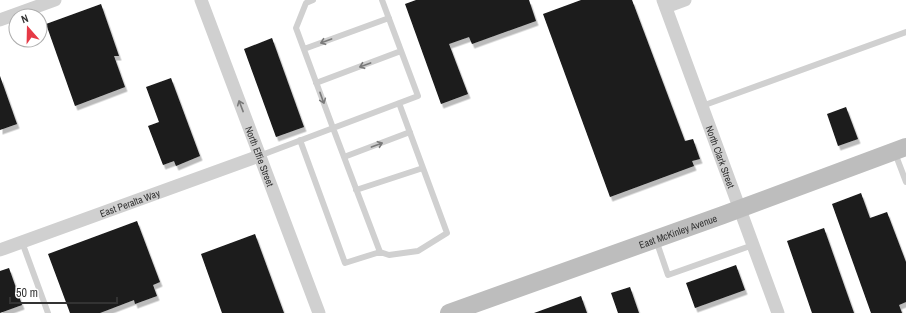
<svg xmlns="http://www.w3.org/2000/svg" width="906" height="313" font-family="'Archivo Narrow',sans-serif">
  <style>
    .building { fill: #1a1a1a; filter: url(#shadow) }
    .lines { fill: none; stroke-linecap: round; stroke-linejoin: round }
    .service { stroke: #d0d0d0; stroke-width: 6 }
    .minor { stroke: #d0d0d0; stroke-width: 13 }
    .secondary { stroke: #bdbdbd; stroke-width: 18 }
    .oneway { stroke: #7a7a7a }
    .labels { text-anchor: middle; stroke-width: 4; stroke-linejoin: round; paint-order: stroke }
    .street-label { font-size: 10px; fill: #333; stroke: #fff }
  </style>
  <defs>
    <filter id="shadow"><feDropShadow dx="2.5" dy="4.5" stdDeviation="0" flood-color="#0004"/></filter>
  </defs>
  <rect width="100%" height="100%" fill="#fff"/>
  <!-- building -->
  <path class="building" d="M416,0H529L536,21L472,44L469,37L449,44L468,94L441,104L405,4Z
    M581,0H632L685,141L693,139L700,159L692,161L694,166L610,197L543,14Z
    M101,4L119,56H114L125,87L75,106L46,24Z
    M272,38L304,127L276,137L244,49Z
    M0,76L17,124L0,130Z
    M171,78L200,156L176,166L174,161L163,165L148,126L159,122L146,87Z
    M846,107L858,139L838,146L827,114Z
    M861,193L870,218L887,212L906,262V302L899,305L902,313H871L832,204Z
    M137,221L160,282L153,285L157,296L135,304L134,300L100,313H70L48,254Z
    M824,228L854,313H812L787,241Z
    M255,234L284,313H222L201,254Z
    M736,265L745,290L695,308L686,283Z
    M9,268L22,305L0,313V271Z
    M630,287L639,313H618L611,293Z
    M581,296L587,313H534Z"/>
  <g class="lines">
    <!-- service -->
    <path class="service" d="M313,0L306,3L296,28L333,128L380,252L389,255L418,251L447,233L399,103
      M304,49L389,18
      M316,83L401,51
      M702,106L906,32
      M300,140L345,263L380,252
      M895,153L906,182
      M259,156L418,96L382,0
      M344,157L410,132
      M356,190L423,168
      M656,240L668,275L753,245
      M22,242L48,313"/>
    <!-- minor -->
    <g class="minor">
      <path id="s1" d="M201,0L319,313"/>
      <path id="s2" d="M663,0L778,313"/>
      <path d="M666,7L685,0"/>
      <path d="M0,20L55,0"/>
      <path id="s3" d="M0,250L259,156"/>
    </g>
    <!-- secondary -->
    <path class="secondary" id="s4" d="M449,313L723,215L906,147"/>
  </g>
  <!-- one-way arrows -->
  <defs><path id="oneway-shaft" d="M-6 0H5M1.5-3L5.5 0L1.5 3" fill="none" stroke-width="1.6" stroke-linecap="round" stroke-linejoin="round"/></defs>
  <g class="oneway">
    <use href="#oneway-shaft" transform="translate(326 41) rotate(160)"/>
    <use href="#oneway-shaft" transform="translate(365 65) rotate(160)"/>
    <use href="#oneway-shaft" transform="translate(322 98) rotate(70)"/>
    <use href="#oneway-shaft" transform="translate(241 106) rotate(-111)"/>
    <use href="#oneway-shaft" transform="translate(377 145) rotate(-20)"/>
  </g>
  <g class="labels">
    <!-- street labels -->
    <g class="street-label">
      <text dy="4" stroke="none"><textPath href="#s2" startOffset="167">North Clark Street</textPath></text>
      <text dy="4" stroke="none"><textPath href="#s1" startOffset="167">North Effie Street</textPath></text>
      <text dy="4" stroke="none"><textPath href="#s3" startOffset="138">East Peralta Way</textPath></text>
      <text dy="4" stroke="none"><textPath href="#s4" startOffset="243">East McKinley Avenue</textPath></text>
    </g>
  </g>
  <!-- north arrow -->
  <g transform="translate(28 28) rotate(340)"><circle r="19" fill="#ffffff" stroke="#adadad"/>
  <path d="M0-3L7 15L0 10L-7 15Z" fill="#e63946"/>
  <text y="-6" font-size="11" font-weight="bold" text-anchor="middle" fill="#333333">N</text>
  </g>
  <!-- scale -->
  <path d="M10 297v6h107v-6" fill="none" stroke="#333333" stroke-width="2"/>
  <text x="16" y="297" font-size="12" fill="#333333" stroke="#ffffff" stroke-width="3" paint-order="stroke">50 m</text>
</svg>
